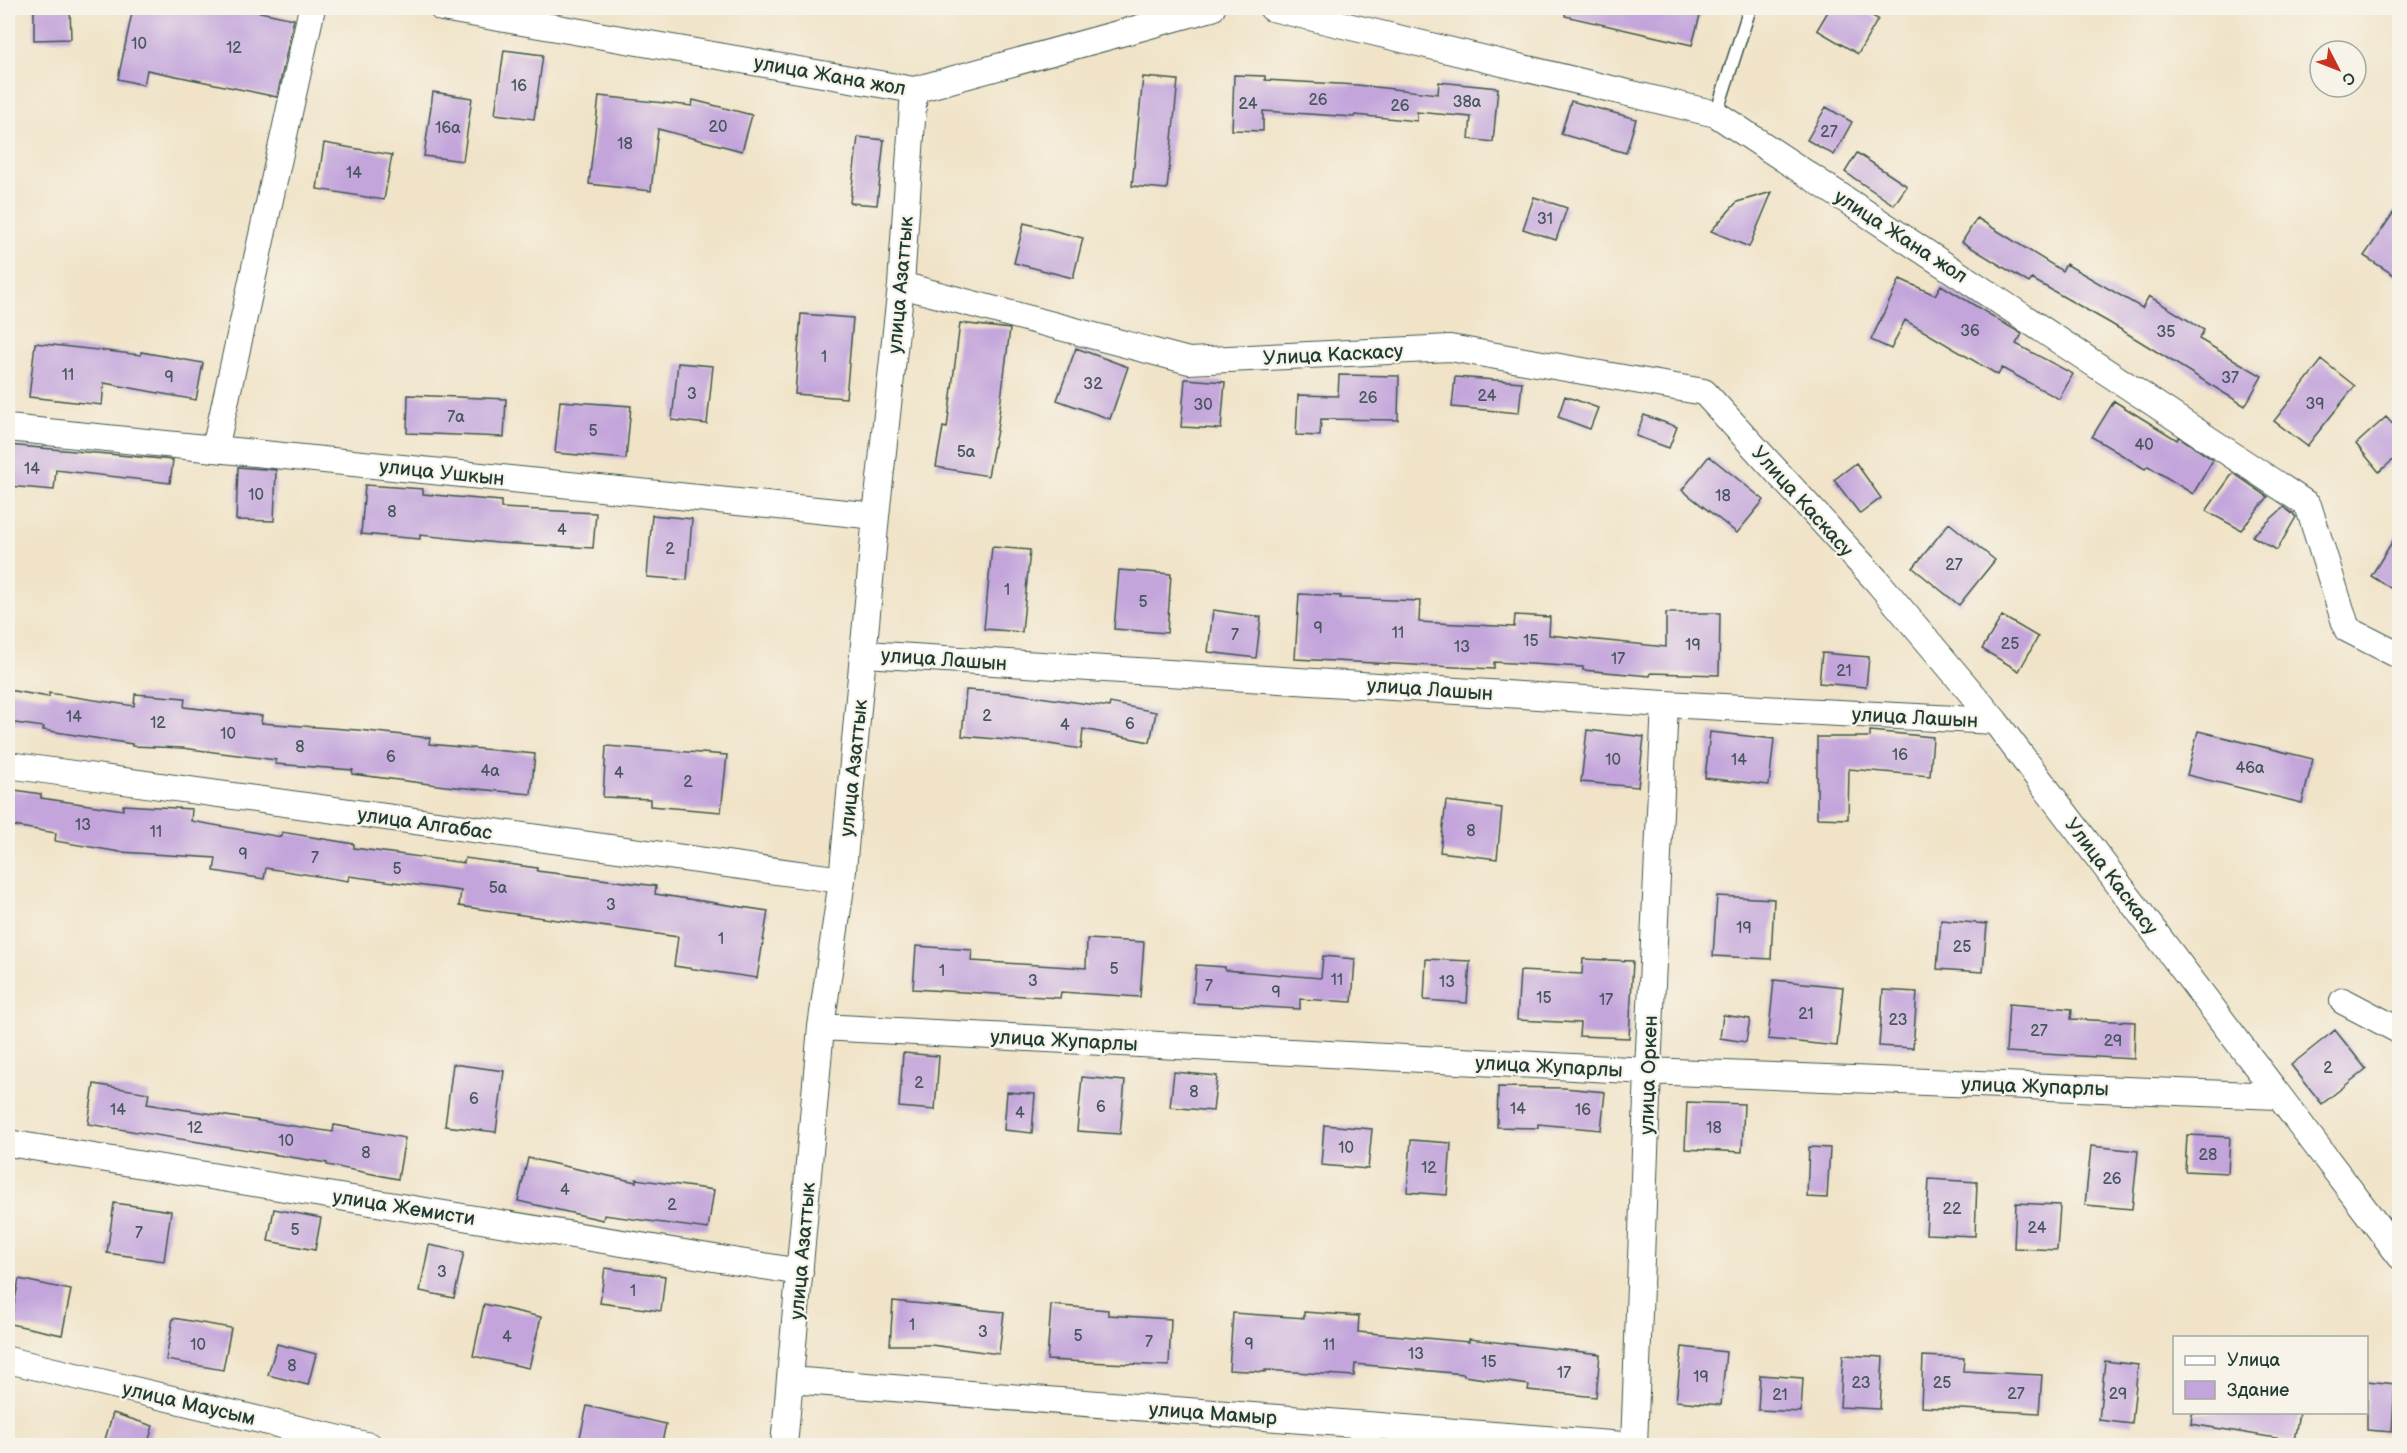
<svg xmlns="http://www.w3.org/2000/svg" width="2407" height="1453" font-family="'Balsamiq Sans',sans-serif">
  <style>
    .building { fill: #c3a5db }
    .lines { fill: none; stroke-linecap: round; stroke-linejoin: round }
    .service-casing { stroke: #3e564a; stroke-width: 15 }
    .minor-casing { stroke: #3e564a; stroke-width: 28 }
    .service { stroke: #fff; stroke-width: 12 }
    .minor { stroke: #fff; stroke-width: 26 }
    .labels { text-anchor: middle; stroke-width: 4.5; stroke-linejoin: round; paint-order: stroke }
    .number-label { font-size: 16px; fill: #48575e }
    .street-label { font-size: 20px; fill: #1f3d34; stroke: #f7f3e8 }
  </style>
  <rect width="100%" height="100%" fill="#f7f3e8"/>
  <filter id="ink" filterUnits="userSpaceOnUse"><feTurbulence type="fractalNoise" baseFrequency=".0167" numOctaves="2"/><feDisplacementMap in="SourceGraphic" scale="12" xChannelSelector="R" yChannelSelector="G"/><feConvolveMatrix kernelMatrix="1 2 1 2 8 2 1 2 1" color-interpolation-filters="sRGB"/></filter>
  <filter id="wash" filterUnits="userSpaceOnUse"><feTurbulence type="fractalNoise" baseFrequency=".008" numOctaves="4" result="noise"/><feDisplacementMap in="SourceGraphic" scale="24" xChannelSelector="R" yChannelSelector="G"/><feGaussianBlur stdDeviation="1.35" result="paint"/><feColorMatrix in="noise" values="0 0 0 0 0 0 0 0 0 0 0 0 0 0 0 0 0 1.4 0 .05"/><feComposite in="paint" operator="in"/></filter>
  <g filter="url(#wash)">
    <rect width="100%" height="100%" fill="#f0e3c8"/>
    <g id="blocks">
      <!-- building -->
      <path class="building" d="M34,8H70L71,39L34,40Z
        M133,8H241L294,19L277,97L147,70L144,85L118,79Z
        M1566,8H1702L1692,45L1565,16Z
        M1830,8H1858L1878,19L1858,54L1817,30Z
        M504,50L543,55L534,119L495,114Z
        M1234,75L1265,76V80L1357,85L1438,94L1439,82L1498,88L1493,142L1469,139L1471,117L1417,112V121L1355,115L1354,117L1263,111V131L1232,130Z
        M1143,77L1178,80L1167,189L1132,186Z
        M433,92L472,98L463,161L424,156Z
        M599,96L692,106L693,100L752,115L742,151L658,129L651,191L589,184Z
        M1571,101L1636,119L1626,153L1561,134Z
        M1826,107L1852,122L1834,155L1807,140Z
        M858,137L884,140L877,205L850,203Z
        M324,143L392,155L384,200L317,189Z
        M1857,153L1907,186L1894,205L1845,172Z
        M1772,192L1749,247L1711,231L1737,202Z
        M1534,197L1567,208L1556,240L1523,229Z
        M2400,203V279L2364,256Z
        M1977,218L2062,271L2066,264L2142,308L2149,296L2204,330L2199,339L2262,376L2245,406L2110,323L2032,279L2029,283L1962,242Z
        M1024,223L1083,238L1073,278L1014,263Z
        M1900,279L1935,295L1941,285L2022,334L2016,344L2073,374L2059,399L2002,368L1998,375L1905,320L1891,349L1871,340Z
        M801,314L853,318L846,398L795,394Z
        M960,323L1010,329L997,430L988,476L936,467L943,427L947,428Z
        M35,343L141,355V352L203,363L196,400L104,383L102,405L29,397Z
        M1076,348L1128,367L1110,419L1057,400Z
        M2322,360L2355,386L2307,446L2274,421Z
        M678,363L713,366L707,424L672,420Z
        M1339,375L1399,376L1398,420L1321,419L1320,436L1296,435L1298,395L1338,396Z
        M1455,377L1522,382L1519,413L1452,407Z
        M1185,379L1225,382L1221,429L1181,427Z
        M408,395L506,399L504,437L407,433Z
        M1565,396L1598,408L1590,429L1558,417Z
        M560,401L631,406L626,459L555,453Z
        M2114,401L2177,440L2179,437L2213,460L2193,494L2148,466L2145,469L2092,437Z
        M1644,415L1677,427L1669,448L1636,436Z
        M2386,417L2400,432V454L2379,472L2356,444Z
        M8,445L173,460L170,483L56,470L54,490L8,486Z
        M1709,456L1764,500L1737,533L1682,490Z
        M1856,463L1881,498L1860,514L1834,480Z
        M238,467L276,470L274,521L236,520Z
        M2233,473L2268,497L2241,530L2206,511Z
        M365,485L423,489V494L501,501V508L596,513L593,548L498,543L420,535V539L361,534Z
        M2284,507L2296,517L2277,550L2252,536Z
        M652,515L692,519L687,580L647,577Z
        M1949,523L1995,560L1959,605L1913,568Z
        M2400,529V594L2371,576Z
        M992,547L1030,550L1022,632L984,629Z
        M1119,570L1171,574L1167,633L1114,629Z
        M1299,594L1341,596L1340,598L1420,601L1419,622L1514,627L1515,615L1550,617L1549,635L1666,647V613H1720L1719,675L1651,673L1650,676L1583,670V667L1494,662V669L1295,659Z
        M1213,610L1261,617L1256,658L1208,652Z
        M2002,616L2038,637L2019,671L1982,649Z
        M1822,653L1869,657L1866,687L1819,683Z
        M8,690L49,697V693L134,706L135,694L185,698L184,707L262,716L261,723L358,730L430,738L429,744L535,754L531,794L445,786L352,774L353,770L275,764L276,760L182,748L132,746V744L43,730L44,727L8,722Z
        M966,690L1011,693L1109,707L1110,703L1156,712L1150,742L1083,729L1081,749L1043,743L962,736Z
        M1587,730L1644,737L1638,787L1581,782Z
        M1870,731L1933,737L1930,776L1849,769L1848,819L1817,818V737H1870Z
        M2198,731L2313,759L2302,803L2187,775Z
        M1710,732L1774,739L1769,785L1705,778Z
        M606,746L727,755L721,812L650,806V799L603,797Z
        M8,789L41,794V798L123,810V805L192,809L191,821L281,837L282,832L354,844V848L464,863L465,858L537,868V871L656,886L655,894L768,911L757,978L674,966L678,937L459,906L461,891L349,876L348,881L266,868L264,879L214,871L216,858L120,852L55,841L56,833L8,825Z
        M1446,801L1502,808L1497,859L1440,852Z
        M1717,896L1774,899L1771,959L1713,956Z
        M1941,920L1987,924L1983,972L1937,969Z
        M1087,939L1144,942L1140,997L1061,992L1060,998L913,989L916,946L972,950L971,961L1086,968Z
        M1323,956L1355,959L1352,1002L1300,999V1009L1193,1003L1196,965L1225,967V970L1321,978Z
        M1426,959L1470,961L1467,1003L1424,1000Z
        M1583,959L1633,961L1629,1038L1579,1036L1580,1023L1517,1020L1520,971L1582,974Z
        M1774,980L1843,987L1837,1046L1768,1039Z
        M1883,990L1917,992L1913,1048L1879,1046Z
        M2009,1004L2072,1009L2071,1019L2135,1022L2134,1059L2006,1052Z
        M1723,1015L1750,1019L1746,1042L1720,1038Z
        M2335,1030L2366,1069L2322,1104L2291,1065Z
        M903,1053L939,1056L935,1110L899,1107Z
        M453,1064L504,1071L496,1132L445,1126Z
        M1174,1072L1217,1076L1213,1111L1170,1107Z
        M1082,1077L1125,1081L1120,1134L1077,1131Z
        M94,1084L149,1093L147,1104L333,1132L334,1125L405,1138L398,1179L327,1165V1163L88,1124Z
        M1498,1087L1564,1088L1605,1092L1601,1130L1538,1124V1128L1497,1127Z
        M1007,1092L1035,1094L1032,1133L1004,1130Z
        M1687,1102L1744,1104L1742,1152L1685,1149Z
        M1324,1125L1372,1129L1368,1169L1321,1165Z
        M2187,1135L2230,1137L2228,1173L2185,1171Z
        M1411,1140L1451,1143L1447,1195L1407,1192Z
        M2091,1146L2138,1151L2132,1209L2085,1205Z
        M1809,1147L1830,1148L1827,1198L1807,1197Z
        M528,1158L636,1182V1179L714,1190L708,1229L604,1215L603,1220L518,1201Z
        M1929,1179L1977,1182L1975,1236L1926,1234Z
        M114,1203L171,1211L164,1261L107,1253Z
        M2016,1203L2060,1205L2057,1250L2014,1248Z
        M274,1209L321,1218L315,1250L268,1241Z
        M429,1245L464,1252L454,1298L420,1291Z
        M605,1268L665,1276L661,1311L600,1303Z
        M19,1279L71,1290L62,1335L10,1324Z
        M893,1301L1004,1312L999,1354L931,1345H890Z
        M484,1304L541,1317L529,1368L473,1356Z
        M1051,1305L1108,1310V1315L1171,1319L1169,1366L1047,1360Z
        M1304,1312L1359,1316L1358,1332L1469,1342V1339L1600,1354L1596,1397L1528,1390L1529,1385L1464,1376V1374L1355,1364L1354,1376L1265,1370V1372L1229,1370L1233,1313L1304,1318Z
        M173,1318L231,1328L223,1370L166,1360Z
        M277,1344L316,1354L308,1385L268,1375Z
        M1682,1347L1726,1352L1721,1405L1676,1401Z
        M1843,1355L1883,1357L1880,1409L1840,1407Z
        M1923,1356L1964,1358L1963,1371L2042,1375L2039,1413L1921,1407Z
        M2105,1361L2138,1365L2132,1424L2099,1420Z
        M1760,1375L1803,1378L1801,1412L1758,1410Z
        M2367,1381L2395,1384L2392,1432L2367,1430Z
        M587,1406L666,1424L661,1446H578Z
        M113,1413L153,1426L147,1446H103Z
        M2192,1413H2299L2294,1441L2191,1424Z"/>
    </g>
  </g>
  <g filter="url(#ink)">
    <use href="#blocks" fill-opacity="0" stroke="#3e564a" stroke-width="1.5"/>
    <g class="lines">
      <defs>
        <path id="service" d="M1716,114L1750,8"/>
        <path id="minor" d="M442,8L914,90L1212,8
          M1272,8L1716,114L2308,505L2347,629L2400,656
          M901,285L1189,361L1450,348L1704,392L1877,581L1995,721L2400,1256
          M8,428L876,516
          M215,449L312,8
          M865,654L1665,704L1995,721
          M8,765L842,880
          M2343,1001L2400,1031
          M821,1027L1648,1071L2278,1096
          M8,1143L800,1272
          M8,1360L370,1446
          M790,1380L1636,1446
          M784,1446L821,1027L842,880L876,516L901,285L914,90
          M1634,1446L1648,1071L1665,704"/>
      </defs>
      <!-- service casing -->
      <use href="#service" class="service-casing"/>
      <!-- minor casing -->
      <use href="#minor" class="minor-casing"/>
      <!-- service -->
      <use href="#service" class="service"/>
      <!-- minor -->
      <use href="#minor" class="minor"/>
    </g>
  </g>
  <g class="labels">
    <!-- number labels -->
    <g class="number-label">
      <text x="139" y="49">10</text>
      <text x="234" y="53">12</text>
      <text x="519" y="91">16</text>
      <text x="1318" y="105">26</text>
      <text x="1467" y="107">38а</text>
      <text x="1248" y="109">24</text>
      <text x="1400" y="111">26</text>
      <text x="718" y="132">20</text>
      <text x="448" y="133">16а</text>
      <text x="1829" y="137">27</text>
      <text x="625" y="149">18</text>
      <text x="354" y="178">14</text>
      <text x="1545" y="224">31</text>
      <text x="1970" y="336">36</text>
      <text x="2166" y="337">35</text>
      <text x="824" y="362">1</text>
      <text x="68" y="380">11</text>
      <text x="169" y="382">9</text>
      <text x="2230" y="383">37</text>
      <text x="1093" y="389">32</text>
      <text x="692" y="399">3</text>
      <text x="1487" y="401">24</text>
      <text x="1368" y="403">26</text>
      <text x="2315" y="409">39</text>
      <text x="1203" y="410">30</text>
      <text x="456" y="422">7а</text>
      <text x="593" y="436">5</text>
      <text x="2144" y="450">40</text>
      <text x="966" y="457">5а</text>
      <text x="32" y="474">14</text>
      <text x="256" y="500">10</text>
      <text x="1723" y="501">18</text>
      <text x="392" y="517">8</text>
      <text x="562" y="535">4</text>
      <text x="670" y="554">2</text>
      <text x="1954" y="570">27</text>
      <text x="1007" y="595">1</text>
      <text x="1143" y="607">5</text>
      <text x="1318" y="633">9</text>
      <text x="1398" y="638">11</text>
      <text x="1235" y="640">7</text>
      <text x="1531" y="646">15</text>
      <text x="2010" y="649">25</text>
      <text x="1693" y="650">19</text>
      <text x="1462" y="652">13</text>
      <text x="1618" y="664">17</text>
      <text x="1844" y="676">21</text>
      <text x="987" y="721">2</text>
      <text x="74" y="722">14</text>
      <text x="158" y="728">12</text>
      <text x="1130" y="729">6</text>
      <text x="1065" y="730">4</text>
      <text x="228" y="739">10</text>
      <text x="300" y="752">8</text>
      <text x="1900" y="760">16</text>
      <text x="391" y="762">6</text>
      <text x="1613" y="765">10</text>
      <text x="1739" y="765">14</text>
      <text x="2250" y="773">46а</text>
      <text x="490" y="776">4а</text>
      <text x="619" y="778">4</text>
      <text x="688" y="787">2</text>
      <text x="83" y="830">13</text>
      <text x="1471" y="836">8</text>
      <text x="156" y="837">11</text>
      <text x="243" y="859">9</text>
      <text x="315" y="863">7</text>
      <text x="397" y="874">5</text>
      <text x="498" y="893">5а</text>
      <text x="611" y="910">3</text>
      <text x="1744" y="933">19</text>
      <text x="721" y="944">1</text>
      <text x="1962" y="952">25</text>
      <text x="1114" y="974">5</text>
      <text x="942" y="976">1</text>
      <text x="1337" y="985">11</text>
      <text x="1033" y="986">3</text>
      <text x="1447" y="987">13</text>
      <text x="1209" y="991">7</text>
      <text x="1276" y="997">9</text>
      <text x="1544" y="1003">15</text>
      <text x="1606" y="1005">17</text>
      <text x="1806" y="1019">21</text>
      <text x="1898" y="1025">23</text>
      <text x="2039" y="1036">27</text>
      <text x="2113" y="1046">29</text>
      <text x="2328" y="1073">2</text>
      <text x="919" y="1088">2</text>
      <text x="1194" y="1097">8</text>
      <text x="474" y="1104">6</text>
      <text x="1101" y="1112">6</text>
      <text x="1518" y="1114">14</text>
      <text x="118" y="1115">14</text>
      <text x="1583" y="1115">16</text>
      <text x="1020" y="1118">4</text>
      <text x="195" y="1133">12</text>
      <text x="1714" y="1133">18</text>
      <text x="286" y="1146">10</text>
      <text x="1346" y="1153">10</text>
      <text x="366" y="1158">8</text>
      <text x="2208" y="1160">28</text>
      <text x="1429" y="1173">12</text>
      <text x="2112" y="1184">26</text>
      <text x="565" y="1195">4</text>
      <text x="672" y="1210">2</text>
      <text x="1952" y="1214">22</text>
      <text x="2037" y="1233">24</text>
      <text x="295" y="1235">5</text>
      <text x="139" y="1238">7</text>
      <text x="442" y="1277">3</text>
      <text x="633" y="1296">1</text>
      <text x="912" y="1330">1</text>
      <text x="983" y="1337">3</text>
      <text x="1078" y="1341">5</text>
      <text x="507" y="1342">4</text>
      <text x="1149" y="1347">7</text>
      <text x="1249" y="1349">9</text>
      <text x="198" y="1350">10</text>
      <text x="1329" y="1350">11</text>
      <text x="1416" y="1359">13</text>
      <text x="1489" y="1367">15</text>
      <text x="292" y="1371">8</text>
      <text x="1564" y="1378">17</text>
      <text x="1701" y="1382">19</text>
      <text x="1861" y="1388">23</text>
      <text x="1942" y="1388">25</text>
      <text x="2016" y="1399">27</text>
      <text x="2118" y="1399">29</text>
      <text x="1780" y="1400">21</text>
    </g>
    <!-- street labels -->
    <g class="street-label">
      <text transform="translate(830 75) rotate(10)" y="7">улица Жана жол</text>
      <text transform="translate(1901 236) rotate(33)" y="7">улица Жана жол</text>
      <text transform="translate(900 285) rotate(-85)" y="7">улица Азаттык</text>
      <text transform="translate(1333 354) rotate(-3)" y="7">Улица Каскасу</text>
      <text transform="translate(442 472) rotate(6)" y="7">улица Ушкын</text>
      <text transform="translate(1803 501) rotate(48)" y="7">Улица Каскасу</text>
      <text transform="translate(944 659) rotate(4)" y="7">улица Лашын</text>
      <text transform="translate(1430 689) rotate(4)" y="7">улица Лашын</text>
      <text transform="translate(1915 717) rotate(3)" y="7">улица Лашын</text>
      <text transform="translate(853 768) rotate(-84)" y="7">улица Азаттык</text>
      <text transform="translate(425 823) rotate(8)" y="7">улица Алгабас</text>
      <text transform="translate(2112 876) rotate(53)" y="7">Улица Каскасу</text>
      <text transform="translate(1064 1040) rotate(3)" y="7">улица Жупарлы</text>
      <text transform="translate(1549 1066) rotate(3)" y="7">улица Жупарлы</text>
      <text transform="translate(1648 1075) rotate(-88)" y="7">улица Оркен</text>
      <text transform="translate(2035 1086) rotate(2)" y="7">улица Жупарлы</text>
      <text transform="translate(404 1207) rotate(9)" y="7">улица Жемисти</text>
      <text transform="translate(802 1251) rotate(-85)" y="7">улица Азаттык</text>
      <text transform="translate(189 1403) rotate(13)" y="7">улица Маусым</text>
      <text transform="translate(1213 1413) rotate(4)" y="7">улица Мамыр</text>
    </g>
  </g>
  <!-- margin -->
  <rect width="2407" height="1453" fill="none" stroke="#f7f3e8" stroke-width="30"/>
  <!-- legend -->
  <rect x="2173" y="1336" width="195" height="78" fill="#f7f3e8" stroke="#a1aaa0" stroke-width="1.5"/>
  <rect x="2185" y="1356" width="30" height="9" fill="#ffffff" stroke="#a1aaa0" stroke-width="1.5"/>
  <text x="2227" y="1366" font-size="18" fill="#1f3d34">Улица</text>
  <rect x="2185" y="1381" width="30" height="18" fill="#c3a5db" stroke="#a1aaa0" stroke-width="1.5"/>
  <text x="2227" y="1396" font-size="18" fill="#1f3d34">Здание</text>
  <!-- north arrow -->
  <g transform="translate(2338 69) rotate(132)"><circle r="28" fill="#f7f3e8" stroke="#a1aaa0" stroke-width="1.5"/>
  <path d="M0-4.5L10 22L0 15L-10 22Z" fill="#c8321e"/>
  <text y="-9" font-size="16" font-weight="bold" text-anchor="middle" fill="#1f3d34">С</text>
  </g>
</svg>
